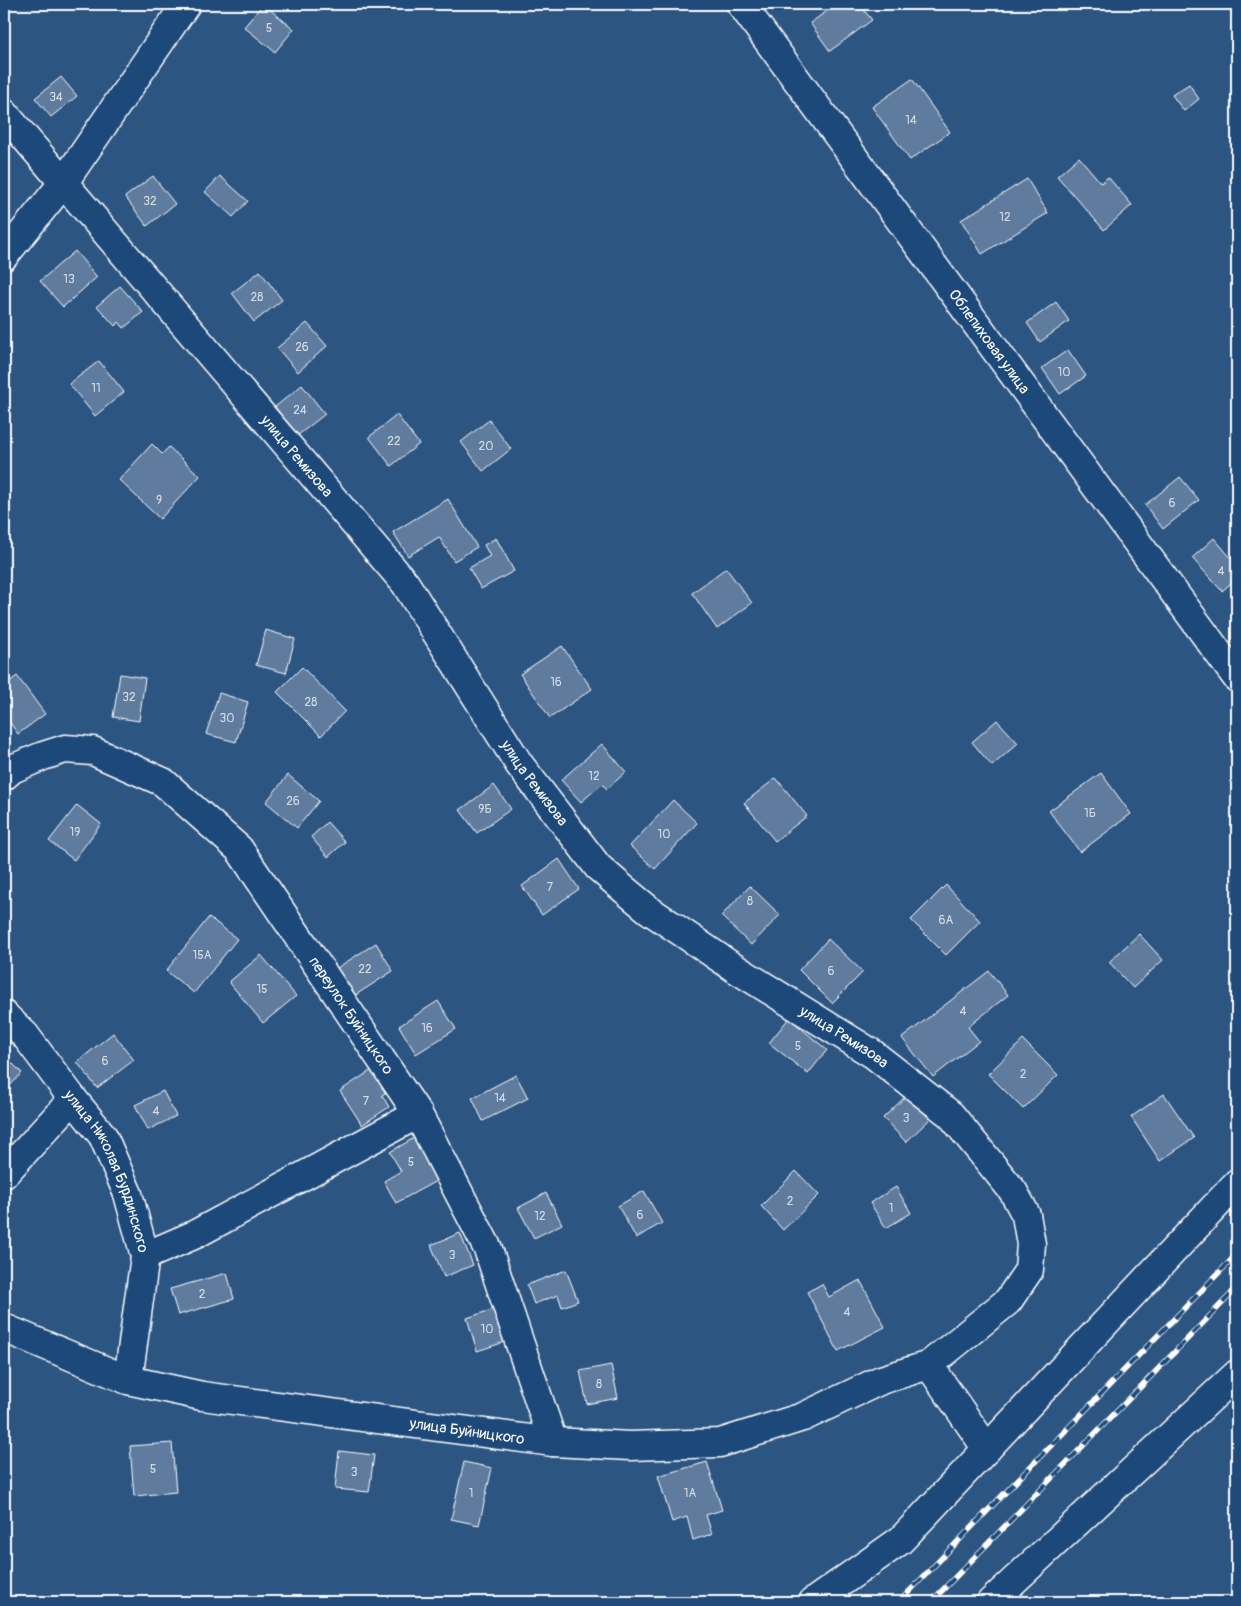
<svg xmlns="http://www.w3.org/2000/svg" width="1241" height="1606" font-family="Pangolin,sans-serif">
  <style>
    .building { fill: #5e7c9f; stroke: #fff }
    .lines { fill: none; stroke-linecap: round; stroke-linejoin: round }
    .minor-casing { stroke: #fff; stroke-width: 31 }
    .minor { stroke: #1f4a7a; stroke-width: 28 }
    .rail-casing { stroke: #fff; stroke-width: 5.5 }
    .rail { stroke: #1f4a7a; stroke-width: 4; stroke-dasharray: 11; stroke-linecap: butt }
    .labels { text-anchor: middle; stroke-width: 5; stroke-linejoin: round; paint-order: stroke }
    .number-label { font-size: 12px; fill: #d7dee7 }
    .street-label { font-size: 15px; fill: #fff; stroke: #1f4a7a }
  </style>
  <rect width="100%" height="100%" fill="#2c5582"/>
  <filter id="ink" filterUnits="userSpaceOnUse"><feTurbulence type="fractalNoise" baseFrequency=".02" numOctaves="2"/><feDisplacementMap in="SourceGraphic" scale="10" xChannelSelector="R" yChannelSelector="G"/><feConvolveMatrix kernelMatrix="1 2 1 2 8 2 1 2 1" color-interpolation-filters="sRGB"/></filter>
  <g filter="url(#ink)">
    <!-- building -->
    <path class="building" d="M263,4L294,29L275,52L244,27Z
      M837,4H859L872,20L830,51L810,23Z
      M61,77L77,96L51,117L35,98Z
      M912,79L950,132L910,160L872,107Z
      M1189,84L1199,99L1184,111L1172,95Z
      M1079,157L1101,183L1108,177L1132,205L1104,230L1057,176Z
      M153,176L175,204L147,226L125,197Z
      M220,176L248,201L233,217L205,192Z
      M1027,179L1048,213L982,254L961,220Z
      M75,251L97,277L63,307L40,281Z
      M260,271L282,300L254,322L232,293Z
      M120,286L143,312L124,328L119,322L115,326L97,306Z
      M1056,302L1069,321L1040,342L1027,323Z
      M307,323L327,346L298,372L277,348Z
      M1068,350L1086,376L1060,394L1042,368Z
      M99,361L124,392L95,416L69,384Z
      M302,385L325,414L297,436L275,407Z
      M397,415L419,444L391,466L369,437Z
      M489,420L511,449L483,471L461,442Z
      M152,444L162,454L169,447L200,476L160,519L119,480Z
      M1180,477L1199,500L1163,529L1145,505Z
      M448,499L477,547L454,561L439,537L408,556L393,532Z
      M496,538L514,571L481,589L469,568L490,556L484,545Z
      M1214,538L1237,565V578L1222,591L1192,558Z
      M726,568L752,603L717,629L692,593Z
      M266,630L295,639L286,673L256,665Z
      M562,646L592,689L550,718L520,674Z
      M302,667L345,711L321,736L277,692Z
      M120,674L145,678L139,721L113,717Z
      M17,676L45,714L18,734L4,714V686Z
      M219,693L248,702L236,742L206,734Z
      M997,720L1018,743L992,766L972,742Z
      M602,744L626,772L607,789L602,784L581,802L561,780Z
      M1101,773L1131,814L1080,852L1049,811Z
      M288,775L319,801L297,828L266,802Z
      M776,778L807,816L775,841L744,803Z
      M494,785L511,809L477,833L460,810Z
      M673,800L697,823L655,869L630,846Z
      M77,805L101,824L74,860L49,841Z
      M327,822L345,842L328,857L311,837Z
      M4,836L9,841L4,847Z
      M559,859L579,889L542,915L522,886Z
      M946,885L980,921L946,955L911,920Z
      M750,886L780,915L751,945L721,916Z
      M209,917L237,939L194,993L166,971Z
      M1139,934L1163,960L1133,988L1109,962Z
      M828,939L863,972L832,1003L799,970Z
      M376,943L393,971L354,996L337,968Z
      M261,955L296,996L263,1023L229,982Z
      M989,971L1008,995L968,1027L979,1041L933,1077L902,1038Z
      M438,1001L456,1029L416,1054L399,1026Z
      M789,1018L827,1050L808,1074L769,1043Z
      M113,1033L134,1060L97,1088L77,1062Z
      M1023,1040L1058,1075L1023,1109L988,1074Z
      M4,1055L22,1073L4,1092Z
      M373,1069L388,1091L382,1095L389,1107L362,1125L340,1091Z
      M516,1075L528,1098L483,1121L472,1098Z
      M163,1091L176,1116L148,1130L135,1105Z
      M1164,1094L1194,1138L1160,1161L1131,1117Z
      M907,1095L930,1119L906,1142L883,1118Z
      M414,1138L438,1180L396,1203L384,1181L401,1171L390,1152Z
      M796,1171L819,1195L783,1230L761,1206Z
      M896,1187L911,1213L886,1228L870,1203Z
      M644,1191L662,1223L636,1238L618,1206Z
      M546,1193L562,1224L534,1238L518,1208Z
      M460,1233L473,1265L444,1277L431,1245Z
      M566,1270L578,1301L562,1307L558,1295L534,1304L527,1285Z
      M227,1273L234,1299L178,1315L170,1289Z
      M860,1280L885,1327L838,1351L807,1292L822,1284L829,1297Z
      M497,1308L508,1341L477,1351L467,1318Z
      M611,1365L618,1398L587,1404L580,1371Z
      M172,1443L176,1492L134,1496L130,1446Z
      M339,1451L374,1455L369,1492L335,1489Z
      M464,1462L492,1468L479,1525L451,1519Z
      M707,1462L722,1510L706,1515L712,1534L693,1540L687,1517L672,1522L658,1476Z"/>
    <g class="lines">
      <defs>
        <g id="minor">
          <path id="s1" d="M741,4L1237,678"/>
          <path id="s2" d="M4,113L405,583L519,764L598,867L620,886L649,910L733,967L873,1054L951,1115L1013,1191L1026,1215L1031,1244L1029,1270L1008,1301L929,1365L881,1380L803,1417L720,1443L630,1446L553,1442L202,1396L128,1380L4,1328"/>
          <path d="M4,256L64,182L186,4"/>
          <path id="s3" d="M4,776L12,769L43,756L65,749L93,751L163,782L239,849L418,1114L488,1249L553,1442"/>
          <path id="s4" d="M4,1015L25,1035L73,1099L103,1136L128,1194L145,1256L128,1380"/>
          <path d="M4,1174L73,1099"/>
          <path d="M145,1256L194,1235L418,1114"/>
          <path d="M929,1365L987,1449"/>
          <path d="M813,1602L901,1540L1237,1183"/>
          <path d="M991,1602L1237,1374"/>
        </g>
      </defs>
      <!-- minor casing -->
      <use href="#minor" class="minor-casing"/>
      <!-- minor -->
      <use href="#minor" class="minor"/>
      <defs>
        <path id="rail" d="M899,1602L1237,1254
          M931,1602L1237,1288"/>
      </defs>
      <!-- rail casing -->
      <use href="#rail" class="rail-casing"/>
      <!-- rail -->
      <use href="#rail" class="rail"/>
    </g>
  </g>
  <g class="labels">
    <!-- number labels -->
    <g class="number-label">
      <text x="269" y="32">5</text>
      <text x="56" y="101">34</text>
      <text x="911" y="124">14</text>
      <text x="150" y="205">32</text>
      <text x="1005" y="221">12</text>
      <text x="69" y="283">13</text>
      <text x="257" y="301">28</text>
      <text x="302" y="351">26</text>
      <text x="1064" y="376">10</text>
      <text x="96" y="392">11</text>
      <text x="300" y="414">24</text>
      <text x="394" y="445">22</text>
      <text x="486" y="450">20</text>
      <text x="159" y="504">9</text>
      <text x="1172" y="507">6</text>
      <text x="1221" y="575">4</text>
      <text x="556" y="686">16</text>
      <text x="129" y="701">32</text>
      <text x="311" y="706">28</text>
      <text x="227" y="722">30</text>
      <text x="594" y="780">12</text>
      <text x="293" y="805">26</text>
      <text x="485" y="813">9Б</text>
      <text x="1090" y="817">1Б</text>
      <text x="75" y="836">19</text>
      <text x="664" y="838">10</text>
      <text x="550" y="891">7</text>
      <text x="750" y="905">8</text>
      <text x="946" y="924">6А</text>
      <text x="202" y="959">15А</text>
      <text x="365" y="973">22</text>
      <text x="831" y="975">6</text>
      <text x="262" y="993">15</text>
      <text x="963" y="1015">4</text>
      <text x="427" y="1032">16</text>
      <text x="798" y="1050">5</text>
      <text x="105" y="1065">6</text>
      <text x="1023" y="1078">2</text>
      <text x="500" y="1102">14</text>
      <text x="366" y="1105">7</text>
      <text x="156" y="1115">4</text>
      <text x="906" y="1122">3</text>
      <text x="411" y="1166">5</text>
      <text x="790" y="1205">2</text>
      <text x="891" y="1212">1</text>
      <text x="640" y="1219">6</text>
      <text x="540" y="1220">12</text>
      <text x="452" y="1259">3</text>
      <text x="202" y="1298">2</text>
      <text x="847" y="1316">4</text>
      <text x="487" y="1333">10</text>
      <text x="599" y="1388">8</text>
      <text x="153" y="1473">5</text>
      <text x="354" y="1476">3</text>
      <text x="471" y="1497">1</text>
      <text x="690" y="1497">1А</text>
    </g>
    <!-- street labels -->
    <g class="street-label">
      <text dy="5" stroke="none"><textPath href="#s1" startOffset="419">Облепиховая улица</textPath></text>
      <text dy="5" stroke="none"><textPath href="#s2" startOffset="451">улица Ремизова</textPath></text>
      <text dy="5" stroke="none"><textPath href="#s2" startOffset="856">улица Ремизова</textPath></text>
      <text dy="5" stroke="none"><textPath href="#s3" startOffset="474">переулок Буйницкого</textPath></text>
      <text dy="5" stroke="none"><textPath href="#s2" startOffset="1261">улица Ремизова</textPath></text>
      <text dy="5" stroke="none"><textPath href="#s4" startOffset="190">улица Николая Бурдинского</textPath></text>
      <text transform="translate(467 1431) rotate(8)" y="5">улица Буйницкого</text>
    </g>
  </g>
  <!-- margin -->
  <rect width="1241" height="1606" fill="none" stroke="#1f4a7a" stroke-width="20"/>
  <rect x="10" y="10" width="1221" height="1586" fill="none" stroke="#fff" stroke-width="2" filter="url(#ink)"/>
</svg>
